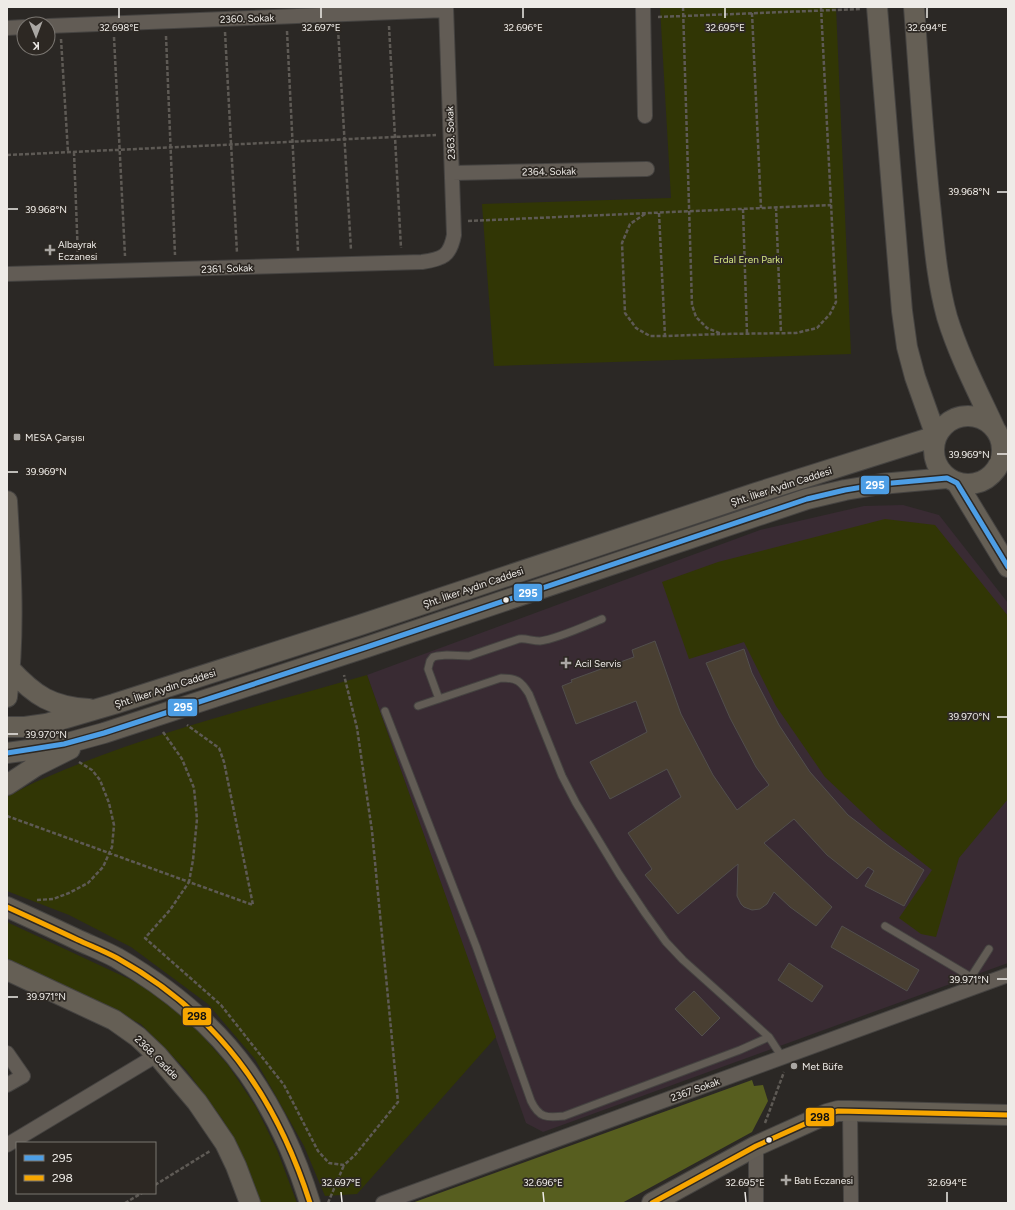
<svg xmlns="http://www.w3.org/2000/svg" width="1015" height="1210" font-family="Figtree,sans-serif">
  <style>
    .medical { fill: #392b33 }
    .green { fill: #313605 }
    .forest { fill: #575e1f }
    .building { fill: #493f32; stroke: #524f4d }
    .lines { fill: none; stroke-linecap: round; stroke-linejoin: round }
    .lane-casing { stroke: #454341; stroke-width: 9 }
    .street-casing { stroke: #454341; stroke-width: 16 }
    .secondary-casing { stroke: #454341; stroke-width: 22 }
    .path { stroke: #5e5a55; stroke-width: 2.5; stroke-dasharray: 4 2; stroke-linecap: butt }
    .lane { stroke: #625c55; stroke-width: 7 }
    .street { stroke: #625c55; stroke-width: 14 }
    .secondary { stroke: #655f55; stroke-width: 20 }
    .bus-1-casing { stroke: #2d2823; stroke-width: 8 }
    .bus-2-casing { stroke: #2d2823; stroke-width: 8 }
    .bus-1 { stroke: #4d9ee5; stroke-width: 5 }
    .bus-2 { stroke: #f7a600; stroke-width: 5 }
    .ticks { fill: none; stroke: #eeebe7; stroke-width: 1.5 }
    .poi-dot { fill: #aaa7a3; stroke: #2d2823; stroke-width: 1.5 }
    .bus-dot { fill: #eeebe7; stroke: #2d2823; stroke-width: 1.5 }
    .labels { text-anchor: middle; stroke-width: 3.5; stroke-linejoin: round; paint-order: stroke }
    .street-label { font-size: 10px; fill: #eeebe7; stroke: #2d2823 }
    .poi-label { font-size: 10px; fill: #eeebe7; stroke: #2d2823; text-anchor: start }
    .park-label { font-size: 10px; fill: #d5e581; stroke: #2d2823 }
    .ticks-label { font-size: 10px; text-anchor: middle; fill: #eeebe7; stroke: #2d2823; stroke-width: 3.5; stroke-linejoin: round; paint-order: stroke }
    .line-badge { stroke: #2d2823; stroke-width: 1.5 }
    .badge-label { font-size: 11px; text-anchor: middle; font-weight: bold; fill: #fff }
    .pale-badge-label { font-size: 11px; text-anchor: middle; font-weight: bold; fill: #111 }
  </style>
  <rect width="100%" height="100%" fill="#2b2825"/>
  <!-- medical -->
  <path class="medical" d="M903,505L939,515L1008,603V963L543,1132L526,1123L367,675L760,530L864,506Z"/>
  <!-- green -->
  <path class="green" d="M660,7H836L851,354L494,366L482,204L671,198Z
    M885,519L935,525L1008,616V799L959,858L936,937L921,934L899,918L932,870L880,829L825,777L776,706L744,642L689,659L662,582L718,562Z
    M367,675L496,1037L357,1194L325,1196L304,1146L255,1059L208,1004L131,947L69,915L7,891V797C20,790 32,783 45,778C148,733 260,706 367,675Z
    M7,922L157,992L200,1033L228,1065L256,1107L277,1150L297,1203H259L249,1173L223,1120L187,1071L141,1024L7,959Z"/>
  <!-- forest -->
  <path class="forest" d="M752,1080L754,1086L763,1085L768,1101L752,1132L622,1203H412Z"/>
  <!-- building -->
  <path class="building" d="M655,641L681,714L713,775L737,810L769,785L756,767L730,718L706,663L744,649L752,673L779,725L810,772L848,815L890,847L924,870L904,906L865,886L874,871L868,867L857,879L827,855L794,819L764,843L832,907L816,926L790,907L774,892L767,904L760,909L752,910L744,907L741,904L737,896L738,864L678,914L645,875L652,869L628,833L681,797L667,769L610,799L590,762L647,732L636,701L576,724L562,686L572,682L571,680L634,657L632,650Z
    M842,926L919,970L907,991L831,947Z
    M789,963L823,986L812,1002L778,980Z
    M694,991L720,1018L702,1036L675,1009Z"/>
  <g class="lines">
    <defs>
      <path id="lane" d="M439,699L428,669L430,661L433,657L437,656L447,655L469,656L519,639C526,638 532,641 540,641C557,639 585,626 602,619
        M418,706L501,678C517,678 521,681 529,694L562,776L576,803L619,874L645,913L666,942L683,960L769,1037L782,1057
        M385,711L476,946L531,1101C539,1118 547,1118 564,1116L740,1050L769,1037
        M885,926L971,977L977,986
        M971,977L989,949"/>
      <path id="street" d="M643,7L645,116
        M48,26L446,10
        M7,28L24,27
        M452,173L647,169
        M7,274L422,262C443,259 450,256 454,235L446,7
        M7,1053L23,1076L7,1085
        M850,1111L851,1203
        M7,1145L157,1055
        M756,1146V1203
        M383,1203L1008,975"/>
      <path id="secondary" d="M914,7C919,73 923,138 930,204C934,242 937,281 947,317C959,356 978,392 995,429
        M934 450a34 34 0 1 1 68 0a34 34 0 1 1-68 0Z
        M957,483L1008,567
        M7,501C11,568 15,630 7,697
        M10,669C35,696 52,707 89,709
        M7,727H25L46,724L114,704L360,625L756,493L936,436L915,377L907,347L902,311L877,7
        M7,753L29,750L64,744L104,733L367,647L807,499L845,490L881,484L947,478
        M7,785L36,766L70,749
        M7,907C31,918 55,929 78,940C91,946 104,951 117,958C167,987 214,1025 248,1073C275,1112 296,1157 310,1203
        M7,970L114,1020L138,1037L157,1055L197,1102L225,1143L236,1166L250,1203
        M652,1203L756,1146L827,1114L838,1111H850L1008,1115"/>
    </defs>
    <!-- lane casing -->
    <use href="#lane" class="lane-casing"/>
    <!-- street casing -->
    <use href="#street" class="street-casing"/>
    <!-- secondary casing -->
    <use href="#secondary" class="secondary-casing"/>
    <!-- path -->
    <path class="path" d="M683,7L692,305L696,317L707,328L722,334L796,333L817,328L830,314L836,302L821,7
      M752,13L761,208
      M658,17L860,9
      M389,26L401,248
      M338,29L351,250
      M287,31L298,251
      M225,32L237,253
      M166,36L175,255
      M114,37L125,256
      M61,39L68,152
      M74,152L78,257
      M7,155L436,135
      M776,207L781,333
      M743,209L747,334
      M659,213L665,336
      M645,214L630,224L622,243L625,313L636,328L650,336H667L720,334
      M468,221L831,205
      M163,732L182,759L194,788L197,819L193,860L189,882L253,905L224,762L219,748L187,725
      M7,816L189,882L170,910L145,938L221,1005L284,1085L318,1151L329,1163L344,1165L355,1155L398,1102L372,831L357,728L344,675
      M37,900L53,899L69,893L88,883L103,867L112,847L114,825L109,803L100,780L92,770L79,762
      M765,1123L784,1072
      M155,1185L210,1151
      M125,1203L142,1193
      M328,1203L344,1165"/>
    <!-- lane -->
    <use href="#lane" class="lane"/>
    <!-- street -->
    <use href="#street" class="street"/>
    <!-- secondary -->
    <use href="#secondary" class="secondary"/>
    <defs>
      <path id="bus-1" d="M7,753L64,744L104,733L367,647L807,499L845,490L881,484L947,478L957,483L1008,567"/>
      <path id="bus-2" d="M7,907C31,918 55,929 78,940C91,946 104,951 117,958C218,1014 275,1094 310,1203
        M652,1203L756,1146L827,1114L838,1111L1008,1115"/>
    </defs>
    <!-- bus-1 casing -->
    <use href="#bus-1" class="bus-1-casing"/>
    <!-- bus-2 casing -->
    <use href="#bus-2" class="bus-2-casing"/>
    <!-- bus-1 -->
    <use href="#bus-1" class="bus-1"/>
    <!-- bus-2 -->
    <use href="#bus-2" class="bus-2"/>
  </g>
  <!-- ticks -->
  <path class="ticks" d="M119,8V18M321,8V18M523,8V18M725,8V18M927,8V18M997,192H1007M8,209H18M997,454H1007M8,472H18M997,717H1007M8,734H18M997,979H1007M8,997H18M341,1192L342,1202M543,1192L544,1202M745,1192L746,1202M947,1192V1202"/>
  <!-- markers -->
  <g class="poi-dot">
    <path d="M48 244h4v4h4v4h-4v4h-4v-4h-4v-4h4z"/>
    <rect x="13" y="433" width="8" height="8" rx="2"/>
    <path d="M564 657h4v4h4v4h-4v4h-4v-4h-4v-4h4z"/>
    <circle cx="794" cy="1066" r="4"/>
    <path d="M784 1174h4v4h4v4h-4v4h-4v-4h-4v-4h4z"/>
  </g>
  <g class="bus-dot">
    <circle cx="506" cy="600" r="3.5"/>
    <circle cx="769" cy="1140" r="3.5"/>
  </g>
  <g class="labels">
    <!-- street labels -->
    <g class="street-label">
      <text transform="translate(247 18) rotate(-2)" y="4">2360. Sokak</text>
      <text transform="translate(450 133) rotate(-92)" y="4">2363. Sokak</text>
      <text transform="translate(549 171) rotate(-1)" y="4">2364. Sokak</text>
      <text transform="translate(227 268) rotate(-2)" y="4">2361. Sokak</text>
      <text transform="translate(781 486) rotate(-18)" y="4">Şht. İlker Aydın Caddesi</text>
      <text transform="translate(473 587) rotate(-19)" y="4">Şht. İlker Aydın Caddesi</text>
      <text transform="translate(165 688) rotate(-18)" y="4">Şht. İlker Aydın Caddesi</text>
      <text transform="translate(157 1057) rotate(45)" y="4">2368. Cadde</text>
      <text transform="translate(695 1089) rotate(-20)" y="4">2367 Sokak</text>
    </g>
    <!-- poi labels -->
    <g class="poi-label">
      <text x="58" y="248">Albayrak<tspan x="58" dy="12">Eczanesi</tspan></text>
      <text x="25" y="441">MESA Çarşısı</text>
      <text x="575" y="667">Acil Servis</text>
      <text x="802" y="1070">Met Büfe</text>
      <text x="794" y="1184">Batı Eczanesi</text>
    </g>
    <!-- park labels -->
    <g class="park-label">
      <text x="748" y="263">Erdal Eren Parkı</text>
    </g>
  </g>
  <g class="ticks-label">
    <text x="119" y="31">32.698°E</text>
    <text x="321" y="31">32.697°E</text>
    <text x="523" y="31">32.696°E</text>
    <text x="725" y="31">32.695°E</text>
    <text x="927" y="31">32.694°E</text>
    <text x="969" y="195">39.968°N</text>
    <text x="46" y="213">39.968°N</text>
    <text x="969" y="458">39.969°N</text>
    <text x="46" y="475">39.969°N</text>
    <text x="969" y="720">39.970°N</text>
    <text x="46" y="738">39.970°N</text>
    <text x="969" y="983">39.971°N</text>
    <text x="46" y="1000">39.971°N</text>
    <text x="341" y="1186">32.697°E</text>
    <text x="543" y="1186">32.696°E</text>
    <text x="745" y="1186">32.695°E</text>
    <text x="947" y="1186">32.694°E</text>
  </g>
  <g class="line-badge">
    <rect x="860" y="475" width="30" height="20" rx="4" fill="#4d9ee5"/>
    <rect x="513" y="583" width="30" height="19" rx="4" fill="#4d9ee5"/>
    <rect x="167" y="698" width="31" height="19" rx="4" fill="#4d9ee5"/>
    <rect x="182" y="1007" width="30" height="19" rx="4" fill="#f7a600"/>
    <rect x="805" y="1107" width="30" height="20" rx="4" fill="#f7a600"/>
  </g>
  <g class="badge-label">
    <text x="875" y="489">295</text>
    <text x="528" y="597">295</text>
    <text x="183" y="711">295</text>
  </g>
  <g class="pale-badge-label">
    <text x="197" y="1020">298</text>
    <text x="820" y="1121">298</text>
  </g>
  <!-- border -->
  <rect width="1015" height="1210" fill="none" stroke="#eeebe7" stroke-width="16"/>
  <!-- legend -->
  <rect x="16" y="1142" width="140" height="52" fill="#2d2823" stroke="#7a7671"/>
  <rect x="24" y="1155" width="20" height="6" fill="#4d9ee5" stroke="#7a7671"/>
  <text x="52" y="1162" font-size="12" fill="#eeebe7">295</text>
  <rect x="24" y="1175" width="20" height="6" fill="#f7a600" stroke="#7a7671"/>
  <text x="52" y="1182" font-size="12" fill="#eeebe7">298</text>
  <!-- north arrow -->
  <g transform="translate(36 36) rotate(179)"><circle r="19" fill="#2d2823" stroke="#7a7671"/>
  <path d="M0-3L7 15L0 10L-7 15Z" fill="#aaa7a3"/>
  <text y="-6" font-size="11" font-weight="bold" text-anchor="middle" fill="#eeebe7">K</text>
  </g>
</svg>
